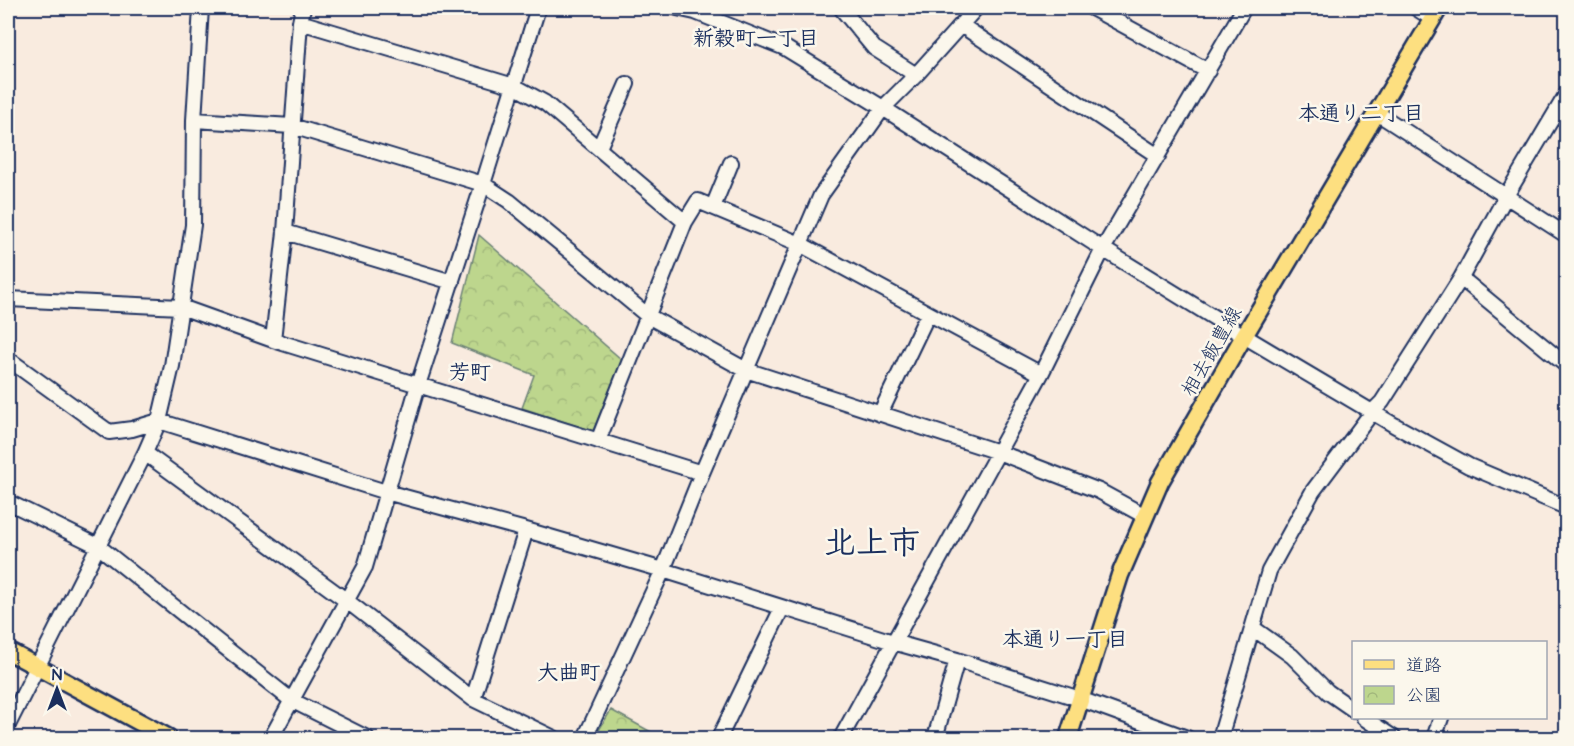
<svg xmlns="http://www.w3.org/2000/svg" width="1574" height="746" font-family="'Architects Daughter','Klee One',sans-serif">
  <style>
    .park { fill: url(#park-crowns); stroke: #6c8276; stroke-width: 1.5 }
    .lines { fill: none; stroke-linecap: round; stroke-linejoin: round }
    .minor-casing { stroke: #1b2f5e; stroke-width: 18 }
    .major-casing { stroke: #1b2f5e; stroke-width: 21 }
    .minor { stroke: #fbf7ec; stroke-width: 14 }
    .major { stroke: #fddf80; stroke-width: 16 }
    .labels { text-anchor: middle; stroke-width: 5; stroke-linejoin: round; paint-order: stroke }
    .street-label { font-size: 20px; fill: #1b2f5e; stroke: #fbf7ec }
    .neighbourhood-label { font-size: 21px; font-weight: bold; fill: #1b2f5e; stroke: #fbf7ec }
    .town-label { font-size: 32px; font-weight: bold; fill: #1b2f5e; stroke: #fbf7ec }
  </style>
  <defs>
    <pattern id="park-crowns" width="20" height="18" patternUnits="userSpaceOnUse" patternTransform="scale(1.5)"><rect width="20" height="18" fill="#bdd68d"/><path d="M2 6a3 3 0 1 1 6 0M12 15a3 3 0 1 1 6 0" fill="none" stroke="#a2b87c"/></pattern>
  </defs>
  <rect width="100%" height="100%" fill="#f9ebdf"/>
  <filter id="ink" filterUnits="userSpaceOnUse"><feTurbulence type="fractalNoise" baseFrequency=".0167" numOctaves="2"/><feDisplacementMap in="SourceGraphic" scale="12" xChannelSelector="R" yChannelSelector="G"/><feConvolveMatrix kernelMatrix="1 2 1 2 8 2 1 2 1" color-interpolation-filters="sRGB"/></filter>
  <g filter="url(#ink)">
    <!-- park -->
    <path class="park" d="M479,235L622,360L593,431L522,408L534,375L452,343Z
      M611,710L662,738H594Z"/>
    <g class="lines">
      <defs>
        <path id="minor" d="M677,8L695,12L785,48L883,108L1103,249L1244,336L1394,425L1469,466L1566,507
          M841,8L874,48L916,75
          M1092,8L1208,71
          M1416,8L1433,19
          M300,22L514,86L545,103L685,222
          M961,25L1158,156
          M1377,113L1566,235
          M194,120L292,126L483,184L509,201L648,316L746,370L998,452L1099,491L1145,516
          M599,148L627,84
          M713,207L731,163
          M285,232L452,282
          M1461,278L1566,365
          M8,299L181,307L273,340L702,473
          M273,340L285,232L300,22L303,8
          M8,359L109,432L132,429L159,421L386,492L526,530L663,570L893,642L957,660L1080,699L1187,738
          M880,414L928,314
          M598,441L685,222L698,201L800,244L1041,374
          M145,453L347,601L473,699L554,738
          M8,502L98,546L291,700L367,738
          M1253,628L1292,656L1328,692L1354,710
          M473,699L526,530
          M1364,718L1394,738
          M8,725L145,453L159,421L172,366L193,225L194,120L201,8
          M271,738L365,567L418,385L483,184L538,8
          M585,738L663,570L702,473L821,195L883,108L916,75L976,8
          M719,738L782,608
          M841,738L1041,374L1103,249L1244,8
          M935,738L957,660
          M1220,738L1269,571L1313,491L1373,411L1382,402L1461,278L1506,196L1566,95
          M1434,738L1441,718"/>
        <path id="major" d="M8,651L169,738
          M1068,738L1120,575L1160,482L1244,336L1439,8"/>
      </defs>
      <!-- minor casing -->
      <use href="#minor" class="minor-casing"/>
      <!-- major casing -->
      <use href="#major" class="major-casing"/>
      <!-- minor -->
      <use href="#minor" class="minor"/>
      <!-- major -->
      <use href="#major" class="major"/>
    </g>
  </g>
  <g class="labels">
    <!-- street labels -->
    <g class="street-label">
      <text transform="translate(1211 351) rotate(-60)" y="7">相去飯豊線</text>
    </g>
    <!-- neighbourhood labels -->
    <g class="neighbourhood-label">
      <text x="756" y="45">新穀町一丁目</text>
      <text x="1361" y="120">本通り二丁目</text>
      <text x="470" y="379">芳町</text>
      <text x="1065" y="646">本通り一丁目</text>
      <text x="569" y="679">大曲町</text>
    </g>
    <!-- town labels -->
    <g class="town-label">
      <text x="872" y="553">北上市</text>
    </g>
  </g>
  <!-- margin -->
  <rect width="1574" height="746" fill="none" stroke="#fbf7ec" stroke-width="30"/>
  <rect x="15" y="15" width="1544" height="716" fill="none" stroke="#1b2f5e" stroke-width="2" filter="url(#ink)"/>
  <!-- legend -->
  <rect x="1352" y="641" width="195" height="78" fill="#fbf7ec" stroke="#a1a7b3" stroke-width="1.5"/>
  <rect x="1364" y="660" width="30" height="9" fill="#fddf80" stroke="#a1a7b3" stroke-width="1.5"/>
  <text x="1406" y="671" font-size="18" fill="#1b2f5e">道路</text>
  <rect x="1364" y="686" width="30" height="18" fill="url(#park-crowns)" stroke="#a1a7b3" stroke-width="1.5"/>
  <text x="1406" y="701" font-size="18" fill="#1b2f5e">公園</text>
  <!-- north arrow -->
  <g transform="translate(57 689)" stroke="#fbf7ec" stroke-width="4.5" paint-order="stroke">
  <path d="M0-4.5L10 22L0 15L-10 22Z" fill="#1b2f5e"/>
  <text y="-9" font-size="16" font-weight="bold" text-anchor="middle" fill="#1b2f5e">N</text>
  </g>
</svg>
